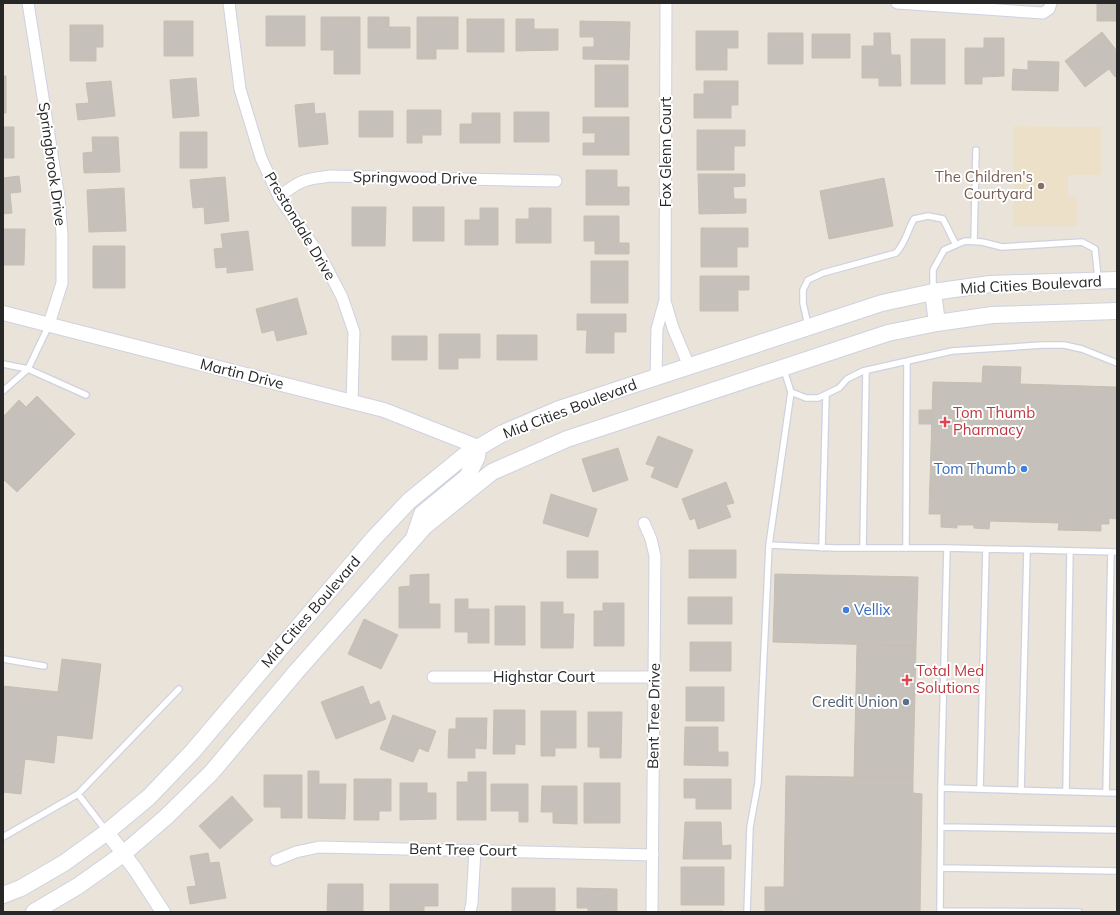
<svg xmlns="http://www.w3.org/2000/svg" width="1120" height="915" font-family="Mulish,sans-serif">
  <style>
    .education { fill: #ece1c8 }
    .building { fill: #c5c0b9; stroke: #c5bfb3 }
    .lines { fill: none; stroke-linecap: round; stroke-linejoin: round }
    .service-casing { stroke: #ced1e0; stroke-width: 8 }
    .minor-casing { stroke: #ced1e0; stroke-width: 13 }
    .tertiary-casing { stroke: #ced1e0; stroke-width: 16 }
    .secondary-casing { stroke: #ced1e0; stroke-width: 18 }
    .service { stroke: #fff; stroke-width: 5.5 }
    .minor { stroke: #fff; stroke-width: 11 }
    .tertiary { stroke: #fff; stroke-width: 14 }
    .secondary { stroke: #fff; stroke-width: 16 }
    .education-dot { fill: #8d6e63; stroke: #fff; stroke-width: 1.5 }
    .health-dot { fill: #e0444e; stroke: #fff; stroke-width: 1.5 }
    .shop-dot { fill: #3f7fe0; stroke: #fff; stroke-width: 1.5 }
    .service-dot { fill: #5c6f8a; stroke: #fff; stroke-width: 1.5 }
    .labels { text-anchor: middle; stroke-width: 4; stroke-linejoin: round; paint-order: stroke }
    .street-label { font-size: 15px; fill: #272727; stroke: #fff }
    .education-label { font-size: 15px; fill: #785e54; stroke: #fff; text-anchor: end }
    .health-label { font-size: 15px; fill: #be3a42; stroke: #fff; text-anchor: start }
    .shop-label { font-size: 15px; fill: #366cbe; stroke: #fff; text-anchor: end }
    .service-label { font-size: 15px; fill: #4e5e75; stroke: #fff; text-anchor: end }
  </style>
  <rect width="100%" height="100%" fill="#eae3d9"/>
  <!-- education -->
  <path class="education" d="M1014,126L1102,127L1101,175H1068V197H1077V226H1013Z"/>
  <!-- building -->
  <path class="building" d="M1097,3H1117V21H1097Z
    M266,16H305V46H266Z
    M321,17H360V74H334V50H321Z
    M368,17H389V27H410V48H368Z
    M417,17H458V49H436V59H417Z
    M467,19H504V52H467Z
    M516,19H534V29H558V50L516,51Z
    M164,21H193V56H164Z
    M580,21L630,22L629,60L583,59V47H594V37H580Z
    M70,25H103V47H96V61H70Z
    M696,31H738V48H727V70H696Z
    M1102,32L1117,51V75L1115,77L1109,69L1085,87L1065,61Z
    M768,33H803V64H768Z
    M874,33H890L891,55H900L901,86H879V78H862V46H874Z
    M812,34H850V58H812Z
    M984,38H1004V76L982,77V84H965V48H984Z
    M911,39H945V84H911Z
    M1028,61L1059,62L1058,91L1012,90L1013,69L1028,70Z
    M595,65H628V107H595Z
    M3,76H6V113H3Z
    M196,78L199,116L173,118L170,80Z
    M111,81L115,116L78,120L76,104L89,103L86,83Z
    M704,81H738V105H731V118H694V94H704Z
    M314,103L315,114L325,113L328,144L299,147L295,105Z
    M407,110H441V135H422V143H407Z
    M359,111H393V137H359Z
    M514,112H549V142H514Z
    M472,113H500V143H460V124H472Z
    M583,117H629V155H583V143H595V133H583Z
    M3,127H14V158H3Z
    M697,130H745V146H734V170H697Z
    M180,132H207V168H180Z
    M92,137H118L120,172L84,173L83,153L93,152Z
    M586,170H617V187H629V205H586Z
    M698,174H745V186L733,187L734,199H746V213L699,214Z
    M19,176L21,192L10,193L12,213L3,214V178Z
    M225,177L229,221L205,224L204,207L193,208L190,180Z
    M884,178L893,226L829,239L820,191Z
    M124,188L126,231L89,232L87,190Z
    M352,207H386L385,246H352Z
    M413,207H444V241H413Z
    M480,208H498V245H465V220H480Z
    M529,208H551V243H516V219H529Z
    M584,216H619V243H629V254H595V241H584Z
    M701,228H748V247H737V267H701Z
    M3,229H25L24,265H3Z
    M248,231L253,270L227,273V267L216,268L214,249L223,248L221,234Z
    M93,246H125V288H93Z
    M591,261H628V303H591Z
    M700,276H749V290H738V311H700Z
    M297,298L307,334L277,341L274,330L262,333L256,309Z
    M577,314H626V332H614V353H586L587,330H577Z
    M439,334H480V358H458V369H439Z
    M497,335H537V360H497Z
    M392,336H427V360H392Z
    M983,366L1021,367L1020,384L1117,387V519L1109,518V524H1101V531L1058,530L1059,523L990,521L989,529L974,528V525H957V528L941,527V514H929L933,382L982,383Z
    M37,396L75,434L17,492L3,479V417L19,400L26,407Z
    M919,410H932V424H919Z
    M658,436L693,450L677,488L651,477L655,467L646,464Z
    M618,448L628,480L593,492L582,459Z
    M726,482L734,503L726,505L731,517L698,529L695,518L690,520L682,499Z
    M551,494L597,509L588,537L543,523Z
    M689,550H736V578H689Z
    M567,551H598V578H567Z
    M429,574V604H440V628H399V587L410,586V575Z
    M775,574L918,577L916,646L773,642Z
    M688,597H732V624H688Z
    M455,599H468V609H489V643H468V632H455Z
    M541,602H563V614H574L573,648H541Z
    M603,603H624V646H594V611H603Z
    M495,606H525V645H495Z
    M364,619L398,635L381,669L348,654Z
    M690,642H731V671H690Z
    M857,645L916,646L913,778L854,777Z
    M62,659L101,664L92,739L57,735L54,763L25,759L21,794L3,792V686L58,692Z
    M363,686L370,705L379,701L386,719L336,739L321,702Z
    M686,687H724V721H686Z
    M494,710H525V745L515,744V754H493Z
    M541,711H576V748H555V756H541Z
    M588,712H622L621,758H600V747H588Z
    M393,715L436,731L428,752L419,748L413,762L380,749Z
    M456,718H487L486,749L475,748V758H448L449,729H456Z
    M685,727H718V752H728V766L684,765Z
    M308,771H319V784H346L345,819L308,818Z
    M468,772H486V820H457V782H468Z
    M264,775H302V818H281V807H264Z
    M786,776L913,778V793L922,794L920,912H765V887H784Z
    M354,779H391V811H379V820H354Z
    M684,779H731V809H696V798H684Z
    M400,783H427V793H436V819L400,820Z
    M584,783H620V823H584Z
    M491,784H528V822H519V811H491Z
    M542,786H577V824L553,823V812H541Z
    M232,796L253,820L220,849L199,826Z
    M685,822H721L722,846L731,845V859H683Z
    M208,853L210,863L219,862L226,898L190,904L187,887L196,886L190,856Z
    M681,867H724V905H681Z
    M328,884H363V912H327Z
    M390,884H438V906H424V912H390Z
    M512,888H555V911H512Z
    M577,888L617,889V912H588V908H577Z
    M681,911H722V912H681Z"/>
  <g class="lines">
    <defs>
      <path id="service" d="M974,241L976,150
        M933,290V270L944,250L965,241L982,242L1002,247L1082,242L1095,249L1098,278
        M49,325L28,369L86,395
        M808,325L803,303V290L808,280L823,273L896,253C906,242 907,231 914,219L928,216L943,219L956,245
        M3,364L28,369
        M784,370L791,392L806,398H818L839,388L847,379L863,371L952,351L1043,345H1064L1082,349L1117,363
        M3,391L28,369
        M791,392L769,545L835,548H947
        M822,548L826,395
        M863,548L866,371
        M906,548L907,361
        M3,659L44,666
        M941,788L947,548L1117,552
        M980,789L986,549
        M1021,791L1027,550
        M1066,791L1070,551
        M1106,793L1111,552
        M78,794L179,689
        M941,827L1117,830
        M3,837L78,794L107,832
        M941,868L1117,871
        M940,911L1079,912
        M747,912L750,827L758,783L769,545
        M940,912L941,788L1117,793"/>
      <path id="minor" d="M28,3L59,198L62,235V283L49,324
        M229,3L240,89L261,158L279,197L321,257L342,297L354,332L352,402
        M897,3L1043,13L1049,9L1051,3
        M279,197C300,180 305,179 331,176L556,181
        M665,301L673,328L689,366
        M656,377L657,329L665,300L666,3
        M644,523L651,539L655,556L652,912
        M433,677H655
        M276,860L296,852L319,847L653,855
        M470,912L472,903L475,850"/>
      <path id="tertiary" d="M3,313L384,410L478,447
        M107,832L135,869L163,912"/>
      <path id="secondary" d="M933,292L937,323
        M415,535L422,514L467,477L477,457L478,447
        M3,895L21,888L64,863L107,832L149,797L193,751L374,538L409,501L464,456L503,433L559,409L882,303L933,292L990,284L1117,280
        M34,912L78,886L123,854L166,817L211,773L296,672L425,526L492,472L567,439L888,333L937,323L992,315L1117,311"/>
    </defs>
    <!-- service casing -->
    <use href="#service" class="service-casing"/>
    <!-- minor casing -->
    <use href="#minor" class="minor-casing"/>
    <!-- tertiary casing -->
    <use href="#tertiary" class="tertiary-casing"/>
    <!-- secondary casing -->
    <use href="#secondary" class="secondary-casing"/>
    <!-- service -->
    <use href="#service" class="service"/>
    <!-- minor -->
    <use href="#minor" class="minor"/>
    <!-- tertiary -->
    <use href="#tertiary" class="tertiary"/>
    <!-- secondary -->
    <use href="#secondary" class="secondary"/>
  </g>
  <!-- markers -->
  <circle class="education-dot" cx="1041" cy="186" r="4"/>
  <g class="health-dot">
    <path d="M943 416h4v4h4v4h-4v4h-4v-4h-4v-4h4z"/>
    <path d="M905 674h4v4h4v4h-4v4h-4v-4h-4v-4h4z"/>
  </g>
  <g class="shop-dot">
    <circle cx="1024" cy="469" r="4"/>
    <circle cx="846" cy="610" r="4"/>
  </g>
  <circle class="service-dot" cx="906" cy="702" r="4"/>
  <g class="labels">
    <!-- street labels -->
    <g class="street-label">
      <text transform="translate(666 152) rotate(-90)" y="5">Fox Glenn Court</text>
      <text transform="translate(52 164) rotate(82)" y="5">Springbrook Drive</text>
      <text transform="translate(415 178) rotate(1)" y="5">Springwood Drive</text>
      <text transform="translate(300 226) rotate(59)" y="5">Prestondale Drive</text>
      <text transform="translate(1031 285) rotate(-3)" y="5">Mid Cities Boulevard</text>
      <text transform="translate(242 374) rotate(14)" y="5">Martin Drive</text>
      <text transform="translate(570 409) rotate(-21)" y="5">Mid Cities Boulevard</text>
      <text transform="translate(311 612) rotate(-49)" y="5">Mid Cities Boulevard</text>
      <text x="544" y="682">Highstar Court</text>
      <text transform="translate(654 716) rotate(-89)" y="5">Bent Tree Drive</text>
      <text transform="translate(463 850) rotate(1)" y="5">Bent Tree Court</text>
    </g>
    <!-- education labels -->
    <g class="education-label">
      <text x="1033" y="182">The Children's<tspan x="1033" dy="17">Courtyard</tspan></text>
    </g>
    <!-- health labels -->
    <g class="health-label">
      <text x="953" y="418">Tom Thumb<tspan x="953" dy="17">Pharmacy</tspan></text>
      <text x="916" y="676">Total Med<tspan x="916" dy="17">Solutions</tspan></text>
    </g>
    <!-- shop labels -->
    <g class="shop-label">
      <text x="1016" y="474">Tom Thumb</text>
      <text x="854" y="615" text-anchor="start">Vellix</text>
    </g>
    <!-- service labels -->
    <g class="service-label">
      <text x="898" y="707">Credit Union</text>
    </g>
  </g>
  <!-- border -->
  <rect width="1120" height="915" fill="none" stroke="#272727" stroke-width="8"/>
</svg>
